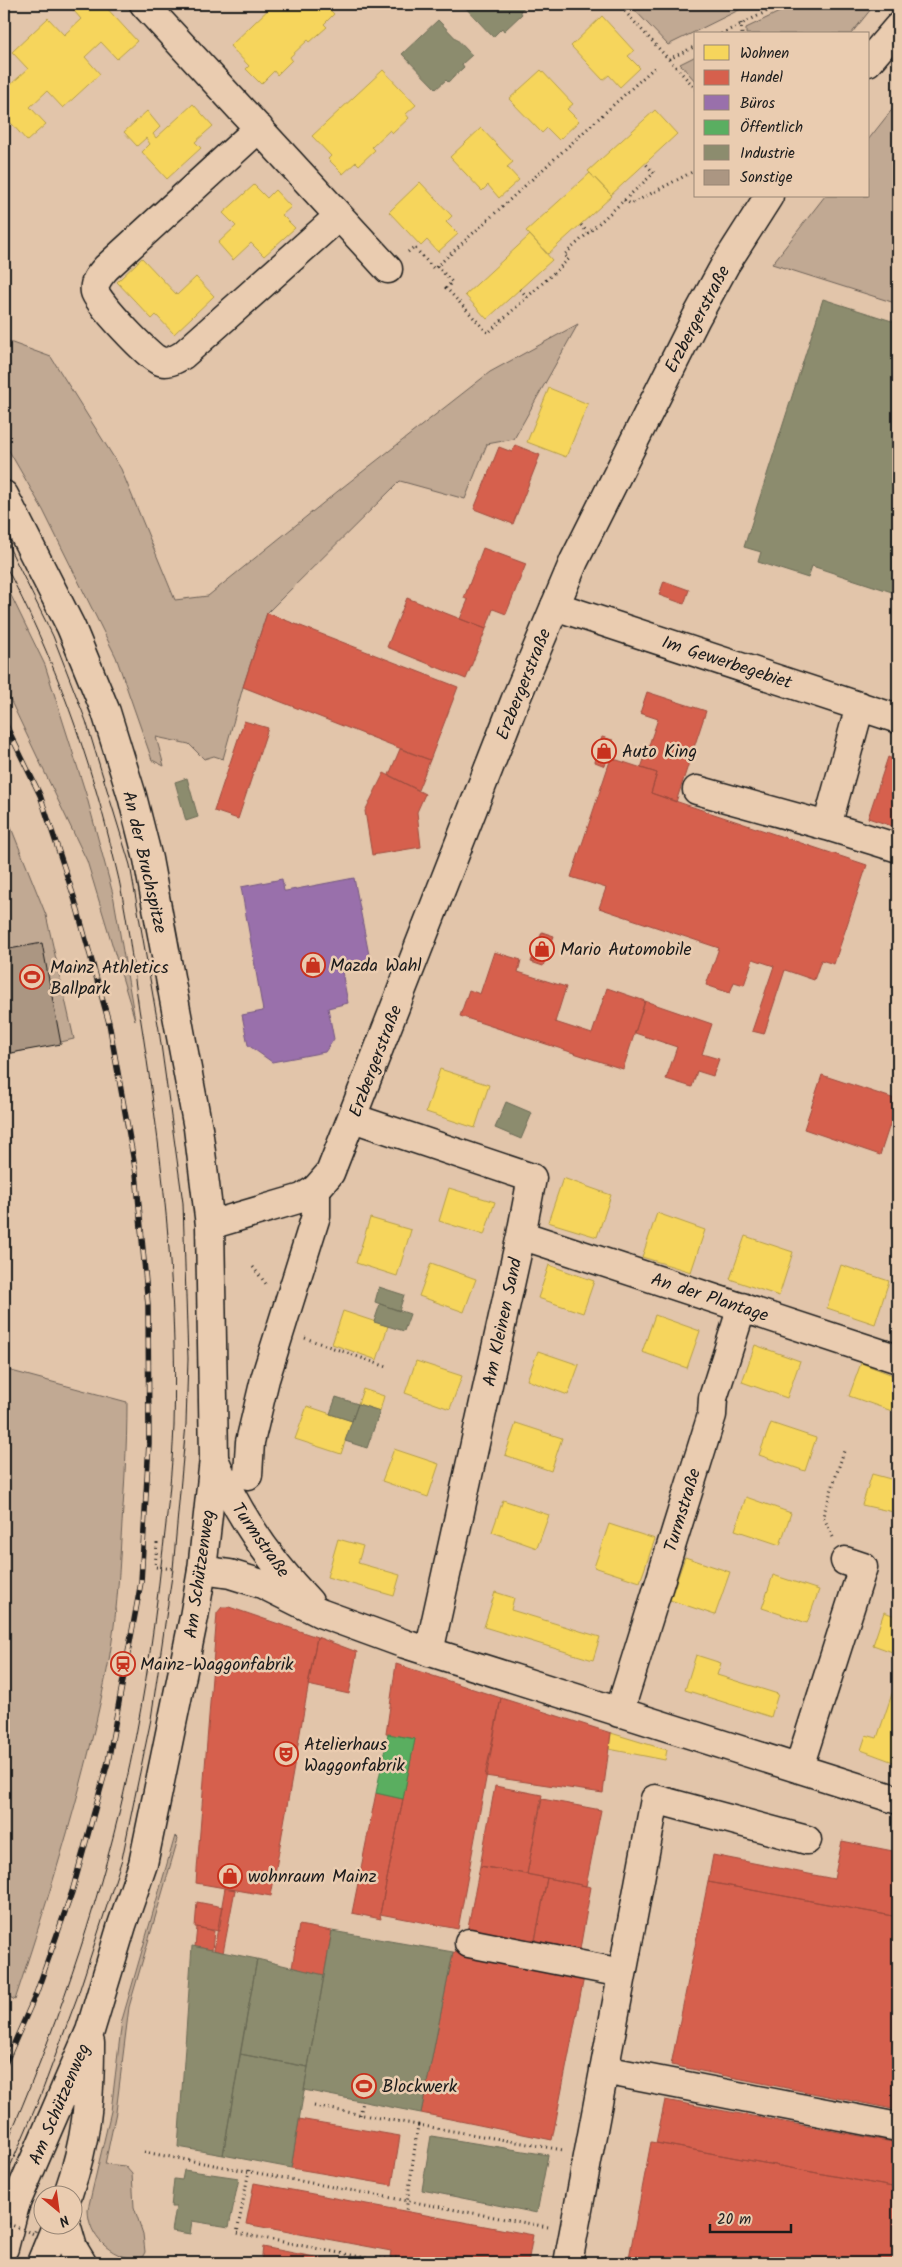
<svg xmlns="http://www.w3.org/2000/svg" width="902" height="2267" font-family="Kalam,sans-serif">
  <style>
    .green { fill: #c1a993; stroke: #6e6258 }
    .homes { fill: #f6d55c; stroke: #b59e49 }
    .shops { fill: #d6604d; stroke: #9e4c3e }
    .offices { fill: #9970ab; stroke: #745780 }
    .public { fill: #5aae61; stroke: #47824c }
    .industry { fill: #8c8c6e; stroke: #6a6a55 }
    .building { fill: #ab9682; stroke: #1c1c1c }
    .lines { fill: none; stroke-linecap: round; stroke-linejoin: round }
    .minor-casing { stroke: #1c1c1c; stroke-width: 31 }
    .major-casing { stroke: #1c1c1c; stroke-width: 31 }
    .path { stroke: #1c1c1c; stroke-width: 3; stroke-dasharray: 1 4; stroke-linecap: butt }
    .minor { stroke: #eaccb0; stroke-width: 28 }
    .major { stroke: #eaccb0; stroke-width: 28 }
    .tram { stroke: #1c1c1c; stroke-width: 1 }
    .rail-casing { stroke: #1c1c1c; stroke-width: 5.5 }
    .rail { stroke: #eaccb0; stroke-width: 4; stroke-dasharray: 11; stroke-linecap: butt }
    .path-bridge { stroke: #1c1c1c; stroke-width: 3; stroke-dasharray: 1 4; stroke-linecap: butt }
    .labels { text-anchor: middle; stroke-width: 5; stroke-linejoin: round; paint-order: stroke }
    .street-label { font-size: 18px; fill: #1c1c1c; stroke: #eaccb0 }
    .poi-label { font-size: 18px; fill: #1c1c1c; stroke: #eaccb0; text-anchor: start }
  </style>
  <rect width="100%" height="100%" fill="#e2c5aa"/>
  <filter id="ink" filterUnits="userSpaceOnUse"><feTurbulence type="fractalNoise" baseFrequency=".02" numOctaves="2"/><feDisplacementMap in="SourceGraphic" scale="10" xChannelSelector="R" yChannelSelector="G"/><feConvolveMatrix kernelMatrix="1 2 1 2 8 2 1 2 1" color-interpolation-filters="sRGB"/></filter>
  <g filter="url(#ink)">
    <!-- green -->
    <path class="green" d="M629,4H751L668,45Z
      M796,4H875L851,34H746V28Z
      M696,56V82L680,64Z
      M898,102V304L772,264L825,196H868V140Z
      M578,324L514,439L487,444L465,499L400,481L267,613L243,687L223,759L214,756L204,759L189,744L156,737L164,766L152,760L116,657L43,510L4,442V340L51,357L121,469L175,600L208,596L343,487L490,372Z
      M4,581L45,665L86,794L113,894L135,1020L87,861L4,687Z
      M4,810L46,915L74,1039L4,1055Z
      M4,1369L127,1402C127,1448 124,1493 121,1539C119,1579 116,1620 109,1660C87,1776 52,1887 15,2000L4,1994Z
      M175,1836L178,1839L129,2007L116,2112L105,2164L125,2166L132,2174L134,2207L143,2234L145,2252L143,2256L137,2260C110,2256 88,2237 88,2209L111,2111L122,2020Z"/>
    <!-- homes -->
    <path class="homes" d="M68,4H103L137,41L117,59L101,42L85,57L100,74L63,108L47,91L30,107L46,124L27,141L4,115V78L10,85L28,69L12,52L48,18L64,35L81,19Z
      M274,4H324L334,14L324,24L327,27L310,42L308,40L290,57L292,60L277,75L274,71L261,84L246,69L249,66L230,46Z
      M602,16L634,51L628,56L640,68L620,87L609,75L603,80L571,46Z
      M383,70L416,105L406,114L409,118L393,133L390,130L372,147L375,150L359,165L356,162L343,174L328,159L331,156L312,136Z
      M541,70L573,104L567,109L579,121L559,140L547,128L542,133L509,99Z
      M193,104L213,126L195,142L201,148L167,179L142,152L150,144L146,138L137,146L124,132L147,111L160,127L153,134L156,138Z
      M655,110L677,134L611,195L588,171Z
      M481,128L513,162L507,167L519,180L499,198L488,185L482,191L450,157Z
      M590,173L612,196L548,254L526,231Z
      M420,182L452,216L446,222L458,234L438,252L427,240L421,246L389,212Z
      M254,185L267,198L275,190L291,207L282,215L295,228L264,256L251,243L233,260L218,243L236,226L223,213Z
      M530,235L552,260L487,319L465,295Z
      M142,258L177,295L196,277L214,296L174,334L156,315L152,319L117,282Z
      M549,388L588,404L566,457L527,442Z
      M440,1069L489,1085L475,1128L426,1112Z
      M563,1178L611,1195L597,1237L548,1222Z
      M449,1188L495,1202L484,1235L439,1221Z
      M657,1213L705,1230L691,1272L642,1257Z
      M370,1218L411,1230L397,1276L356,1263Z
      M745,1236L793,1252L779,1296L730,1279Z
      M431,1263L476,1279L464,1312L419,1296Z
      M549,1265L594,1281L583,1313L538,1298Z
      M841,1265L889,1281L875,1324L827,1308Z
      M343,1311L388,1326L377,1360L332,1344Z
      M655,1315L700,1331L687,1368L642,1352Z
      M755,1345L800,1361L787,1398L742,1382Z
      M538,1351L579,1365L568,1395L527,1380Z
      M416,1361L462,1376L450,1409L405,1393Z
      M861,1363L898,1377V1394L892,1411L849,1396Z
      M363,1389L384,1396L380,1411L358,1404Z
      M307,1406L352,1421L341,1454L295,1439Z
      M516,1423L562,1438L551,1471L505,1455Z
      M771,1423L816,1438L805,1471L759,1455Z
      M394,1449L439,1464L428,1497L382,1481Z
      M872,1474L898,1481V1513L862,1505Z
      M746,1497L791,1513L780,1545L735,1530Z
      M503,1500L549,1515L537,1548L492,1532Z
      M609,1524L655,1539L640,1582L594,1567Z
      M338,1539L363,1546L358,1563L400,1575L394,1596L327,1577Z
      M685,1557L730,1572L715,1615L670,1600Z
      M773,1575L819,1590L807,1623L762,1608Z
      M495,1592L514,1598L511,1610L600,1637L593,1660L484,1627Z
      M884,1612L898,1617V1654L873,1645Z
      M696,1655L721,1663L717,1675L778,1694L771,1717L685,1690Z
      M893,1691L898,1692V1757L896,1763L861,1750L866,1735L877,1738Z
      M611,1733L667,1750L665,1760L609,1749Z"/>
    <!-- shops -->
    <path class="shops" d="M515,445L540,455L513,524L474,509L499,447L512,452Z
      M483,548L526,564L506,614L493,609L486,629L460,619L468,600L464,598Z
      M664,581L689,590L684,604L659,595Z
      M407,598L486,629L466,679L387,647Z
      M267,613L458,687L430,760L243,687Z
      M647,692L706,711L676,802L651,793L657,773L641,768L658,719L640,713Z
      M244,721L268,728L238,819L214,811Z
      M602,737L613,740L605,766L595,762Z
      M400,749L430,760L418,790L389,775Z
      M888,757L898,761V828L868,818Z
      M611,758L657,773L651,793L867,865L834,964L821,960L814,980L785,970L764,1034L752,1031L774,966L753,959L744,985L734,982L730,993L706,985L719,948L599,908L606,888L571,877Z
      M384,773L425,794L417,812L421,847L372,855L365,811Z
      M542,932L554,936L543,966L531,962Z
      M494,952L521,960L518,972L566,987L555,1022L592,1034L607,988L645,1001L623,1069L460,1016L469,990L480,994Z
      M645,1001L712,1024L702,1054L719,1059L713,1076L697,1071L692,1087L666,1079L677,1047L635,1033Z
      M822,1075L898,1100L880,1155L804,1129Z
      M222,1607H229L317,1637L271,1896L196,1883L217,1613Z
      M317,1637L357,1652L349,1694L308,1685Z
      M396,1664L501,1698L458,1929L380,1914L415,1739L386,1734Z
      M501,1698L611,1733L603,1793L485,1776Z
      M495,1786L542,1795L527,1874L480,1866Z
      M376,1793L403,1799L380,1914L381,1919L352,1913Z
      M542,1799L601,1810L586,1886L527,1874Z
      M842,1841L898,1852V1917L708,1882L713,1855L834,1879Z
      M480,1866L547,1878L534,1945L467,1932Z
      M547,1878L591,1887L580,1949L535,1941Z
      M708,1882L898,1917V2110L671,2065Z
      M225,1888L235,1890L223,1953L214,1950Z
      M197,1902L223,1907L219,1931L195,1927Z
      M299,1925L332,1931L324,1975L292,1968Z
      M197,1927L214,1931L212,1950L195,1947Z
      M453,1952L584,1977L552,2140L421,2113Z
      M665,2100L898,2143V2188L656,2143Z
      M299,2119L400,2136L392,2185L291,2168Z
      M651,2142L898,2188V2263H628Z
      M254,2183L533,2235L528,2263H428L390,2257L391,2251L246,2224Z
      M263,2247L304,2255L302,2263H261Z
      M304,2255L349,2263H302Z
      M405,2259L428,2263H404Z"/>
    <!-- offices -->
    <path class="offices" d="M354,878L370,960L341,966L348,1003L328,1008L334,1039L325,1052L272,1062L248,1045L242,1015L263,1011L241,887L282,879L284,891H286Z"/>
    <!-- public -->
    <path class="public" d="M388,1734L415,1739L403,1799L376,1793Z"/>
    <!-- industry -->
    <path class="industry" d="M462,4H528L520,11L522,14L504,31L502,28L493,37Z
      M438,20L472,55L462,64L464,67L448,82L446,80L436,89L402,54Z
      M823,299L898,323V594L812,566L808,578L758,562L761,552L744,547Z
      M187,778L198,817L186,821L175,782Z
      M506,1102L532,1113L521,1139L495,1128Z
      M379,1287L404,1295L399,1311L375,1302Z
      M380,1304L410,1314L404,1331L374,1322Z
      M336,1397L358,1404L352,1421L330,1414Z
      M358,1404L380,1411L367,1448L345,1441Z
      M332,1931L453,1952L421,2113L304,2090Z
      M192,1946L257,1959L223,2155L178,2147Z
      M257,1959L324,1975L308,2067L240,2054Z
      M240,2054L308,2067L291,2168L223,2155Z
      M431,2136L548,2155L537,2213L422,2190Z
      M184,2170L239,2178L229,2227L192,2221L190,2234L172,2231L176,2207H171L174,2179L182,2180Z"/>
    <!-- building -->
    <path class="building" d="M42,943L61,1044L5,1054L4,950Z"/>
    <g class="lines">
      <defs>
        <path id="minor" d="M144,4L388,269
          M259,128L106,268C100,275 93,282 95,292C97,302 148,356 158,360C167,365 176,359 183,355L339,216
          M555,606L898,719
          M860,706L827,826L898,848
          M697,790L827,826
          M353,1118L532,1178L521,1235L429,1652
          M521,1235L898,1359
          M214,1459C237,1513 268,1559 309,1602
          M248,1475L250,1442L265,1379L316,1216V1189
          M202,1570L230,1574L262,1584L320,1613L405,1644L898,1800
          M619,1713L712,1415L713,1398L742,1307
          M799,1767L863,1567L845,1561
          M469,1943L622,1973
          M604,2070L898,2127
          M66,2224L73,2248L82,2263
          M4,2248L15,2205
          M568,2263L655,1799L807,1840"/>
        <path id="major" d="M868,62L898,27
          M4,495L71,627L106,712L132,796L148,859L198,1128L210,1225L214,1459L202,1570L194,1617L143,1864L122,1925L90,2031L15,2205L4,2226
          M210,1225L302,1198L316,1189L330,1173L515,701L574,561L696,318L725,265L769,196
          M68,2194C87,2139 90,2100 90,2043
          M41,2263L57,2224"/>
      </defs>
      <!-- minor casing -->
      <use href="#minor" class="minor-casing"/>
      <!-- major casing -->
      <use href="#major" class="major-casing"/>
      <!-- path -->
      <path class="path" d="M618,4L696,89
        M741,23L742,34
        M721,34L782,4
        M669,59L696,46
        M624,200L631,204L696,170
        M581,225L588,233
        M408,252L414,247L434,269L656,66
        M437,266L452,282L446,288L488,333L569,259L564,255L654,173L645,163
        M520,289L527,297
        M253,1267L266,1284
        M305,1338L387,1367
        M833,1537L823,1516L844,1451
        M157,1543L155,1567L175,1569
        M4,2019H5
        M314,2106L418,2125L406,2211
        M360,2115L363,2102
        M418,2125L563,2150
        M144,2152L548,2227
        M249,2170L237,2233L371,2259L398,2258"/>
      <!-- minor -->
      <use href="#minor" class="minor"/>
      <!-- major -->
      <use href="#major" class="major"/>
      <!-- tram -->
      <path class="tram" d="M4,537L53,636L86,721L130,865L159,1030L183,1203L188,1359L186,1424L173,1569L151,1719L122,1859L78,1995L40,2097L4,2181
        M4,563C54,657 91,759 115,863C127,910 132,960 139,1009C161,1146 178,1286 174,1426C172,1472 167,1518 161,1565C153,1641 141,1717 124,1792C96,1914 54,2034 4,2149"/>
      <defs>
        <path id="rail" d="M4,721L40,795L74,897L109,1023L136,1173L148,1305L149,1443L141,1582L108,1762L72,1892L36,1994L4,2066"/>
      </defs>
      <!-- rail casing -->
      <use href="#rail" class="rail-casing"/>
      <!-- rail -->
      <use href="#rail" class="rail"/>
      <!-- path-bridge -->
      <path class="path-bridge" d="M4,2222L34,2234L36,2229"/>
    </g>
  </g>
  <!-- icons -->
  <defs>
    <symbol id="shop-ring" viewBox="-11 -11 22 22"><circle r="9.5" fill="#eaccb0" stroke="#c8321e" stroke-width="1.5"/><path d="M-5-2.5h2.3a2.7 3.5 0 0 1 5.4 0H5L5.5 6h-11ZM-1.5-2.5h3a1.5 2.3 0 0 0-3 0Z" fill="#c8321e"/></symbol>
    <symbol id="stadium-ring" viewBox="-11 -11 22 22"><circle r="9.5" fill="#eaccb0" stroke="#c8321e" stroke-width="1.5"/><path d="M0-5a6.5 5 0 1 0 0 10a6.5 5 0 1 0 0-10ZM-3.5-1.8h7v3.6h-7Z" fill="#c8321e"/></symbol>
    <symbol id="station-ring" viewBox="-11 -11 22 22"><circle r="9.5" fill="#eaccb0" stroke="#c8321e" stroke-width="1.5"/><path d="M-3-6H3Q5-6 5-4V2Q5 4 3 4L4.5 6H3L1.5 4h-3L-3 6H-4.5L-3 4Q-5 4-5 2V-4Q-5-6-3-6ZM-3.5-4v3h7v-3ZM-3.5 1v1.5H-2V1ZM2 1v1.5H3.5V1Z" fill="#c8321e"/></symbol>
    <symbol id="theatre-ring" viewBox="-11 -11 22 22"><circle r="9.5" fill="#eaccb0" stroke="#c8321e" stroke-width="1.5"/><path d="M-5-5.5Q0-4 5-5.5V0Q5 5 0 6Q-5 5-5 0ZM-3.3-2.5H-1v1.5H-3.3ZM1-2.5H3.3v1.5H1ZM-2.8 1Q0 5.5 2.8 1Z" fill="#c8321e"/></symbol>
  </defs>
  <g fill-rule="evenodd">
    <use href="#shop-ring" x="590" y="737" width="28" height="28"/>
    <use href="#shop-ring" x="528" y="935" width="28" height="28"/>
    <use href="#shop-ring" x="299" y="951" width="28" height="28"/>
    <use href="#stadium-ring" x="18" y="963" width="28" height="28"/>
    <use href="#station-ring" x="109" y="1650" width="28" height="28"/>
    <use href="#theatre-ring" x="272" y="1740" width="28" height="28"/>
    <use href="#shop-ring" x="216" y="1862" width="28" height="28"/>
    <use href="#stadium-ring" x="350" y="2072" width="28" height="28"/>
  </g>
  <g class="labels">
    <!-- street labels -->
    <g class="street-label">
      <text transform="translate(697 319) rotate(-62)" y="6">Erzbergerstraße</text>
      <text transform="translate(727 662) rotate(18)" y="6">Im Gewerbegebiet</text>
      <text transform="translate(523 684) rotate(-68)" y="6">Erzbergerstraße</text>
      <text transform="translate(145 862) rotate(77)" y="6">An der Bruchspitze</text>
      <text transform="translate(375 1061) rotate(-69)" y="6">Erzbergerstraße</text>
      <text transform="translate(710 1297) rotate(18)" y="6">An der Plantage</text>
      <text transform="translate(502 1322) rotate(-78)" y="6">Am Kleinen Sand</text>
      <text transform="translate(682 1510) rotate(-73)" y="6">Turmstraße</text>
      <text transform="translate(261 1540) rotate(55)" y="6">Turmstraße</text>
      <text transform="translate(199 1574) rotate(-82)" y="6">Am Schützenweg</text>
      <text transform="translate(59 2104) rotate(-67)" y="6">Am Schützenweg</text>
    </g>
    <!-- poi labels -->
    <g class="poi-label">
      <text x="622" y="757">Auto King</text>
      <text x="560" y="955">Mario Automobile</text>
      <text x="330" y="971">Mazda Wahl</text>
      <text x="50" y="973">Mainz Athletics<tspan x="50" dy="21">Ballpark</tspan></text>
      <text x="140" y="1670">Mainz-Waggonfabrik</text>
      <text x="304" y="1750">Atelierhaus<tspan x="304" dy="21">Waggonfabrik</tspan></text>
      <text x="248" y="1882">wohnraum Mainz</text>
      <text x="382" y="2092">Blockwerk</text>
    </g>
  </g>
  <!-- margin -->
  <rect width="902" height="2267" fill="none" stroke="#eaccb0" stroke-width="20"/>
  <rect x="10" y="10" width="882" height="2247" fill="none" stroke="#1c1c1c" stroke-width="2" filter="url(#ink)"/>
  <!-- legend -->
  <rect x="694" y="32" width="175" height="165" fill="#eaccb0" stroke="#988675"/>
  <rect x="704" y="45" width="25" height="15" fill="#f6d55c" stroke="#988675"/>
  <text x="740" y="58" font-size="15" fill="#1c1c1c">Wohnen</text>
  <rect x="704" y="70" width="25" height="15" fill="#d6604d" stroke="#988675"/>
  <text x="740" y="82" font-size="15" fill="#1c1c1c">Handel</text>
  <rect x="704" y="95" width="25" height="15" fill="#9970ab" stroke="#988675"/>
  <text x="740" y="108" font-size="15" fill="#1c1c1c">Büros</text>
  <rect x="704" y="120" width="25" height="15" fill="#5aae61" stroke="#988675"/>
  <text x="740" y="132" font-size="15" fill="#1c1c1c">Öffentlich</text>
  <rect x="704" y="145" width="25" height="15" fill="#8c8c6e" stroke="#988675"/>
  <text x="740" y="158" font-size="15" fill="#1c1c1c">Industrie</text>
  <rect x="704" y="170" width="25" height="15" fill="#ab9682" stroke="#988675"/>
  <text x="740" y="182" font-size="15" fill="#1c1c1c">Sonstige</text>
  <!-- north arrow -->
  <g transform="translate(58 2210) rotate(151)"><circle r="24" fill="#eaccb0" stroke="#988675"/>
  <path d="M0-4L9 19L0 12L-9 19Z" fill="#c8321e"/>
  <text y="-8" font-size="14" font-weight="bold" text-anchor="middle" fill="#1c1c1c">N</text>
  </g>
  <!-- scale -->
  <path d="M710 2224v8h81v-8" fill="none" stroke="#1c1c1c" stroke-width="2.5"/>
  <text x="717" y="2224" font-size="15" fill="#1c1c1c" stroke="#eaccb0" stroke-width="4" paint-order="stroke">20 m</text>
</svg>
